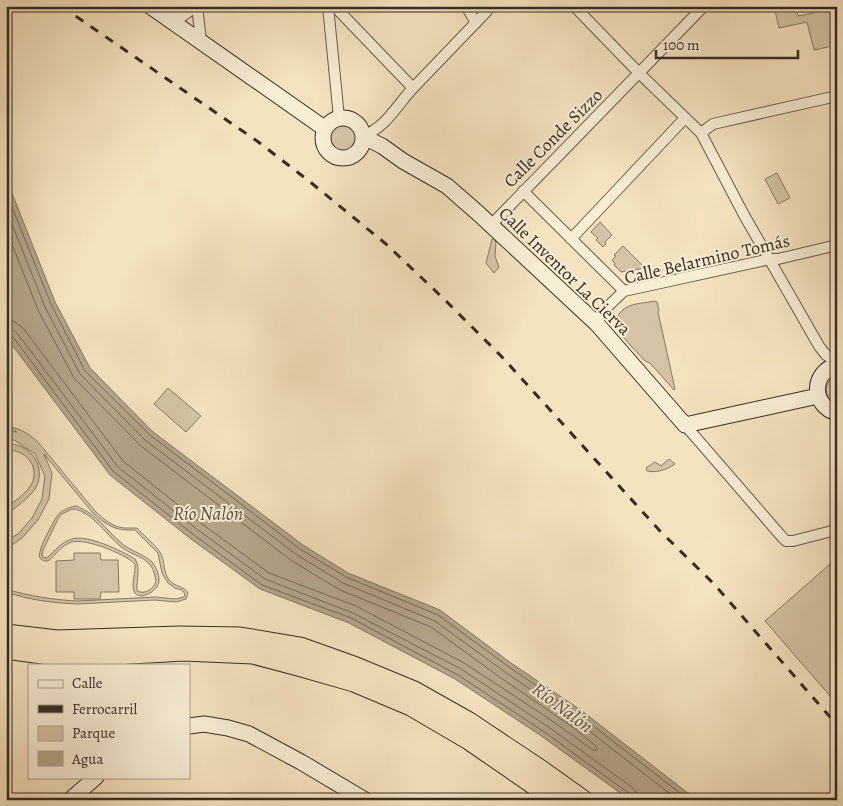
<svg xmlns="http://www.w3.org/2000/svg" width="843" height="806" font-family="Alegreya,serif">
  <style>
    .green { fill: #d4c4a5; stroke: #867865; fill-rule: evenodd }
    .water { fill: #b4a58b; stroke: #827562 }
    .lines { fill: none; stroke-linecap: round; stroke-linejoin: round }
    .shore { stroke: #766858; stroke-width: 1 }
    .street-casing { stroke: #665a4c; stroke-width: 12 }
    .secondary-casing { stroke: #372c25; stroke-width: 17 }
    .highway-casing { stroke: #372c25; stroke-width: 21 }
    .street { stroke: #f8edd5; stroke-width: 10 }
    .secondary { stroke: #f8edd5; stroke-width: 15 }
    .highway { stroke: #f4e3bf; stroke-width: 19 }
    .rail { stroke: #372c25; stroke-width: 3; stroke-dasharray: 9 9; stroke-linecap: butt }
    .labels { text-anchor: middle; stroke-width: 4; stroke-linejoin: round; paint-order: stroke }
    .street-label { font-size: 18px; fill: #372c25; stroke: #f8edd5 }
    .water-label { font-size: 19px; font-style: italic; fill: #5c5044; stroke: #f8edd5 }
  </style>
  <rect width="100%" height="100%" fill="#f4e3bf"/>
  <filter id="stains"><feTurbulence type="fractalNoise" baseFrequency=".004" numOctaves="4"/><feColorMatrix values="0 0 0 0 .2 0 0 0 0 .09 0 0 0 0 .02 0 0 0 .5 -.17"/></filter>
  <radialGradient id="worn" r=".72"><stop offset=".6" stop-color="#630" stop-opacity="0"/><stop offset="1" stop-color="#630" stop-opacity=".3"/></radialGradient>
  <!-- green -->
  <path class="green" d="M774,6H796L798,16L822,11L821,6H835L837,15V45L814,50L807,22L779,28Z
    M323 138a20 20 0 1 1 40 0a20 20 0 1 1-40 0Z
    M777,173L790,198L778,204L765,179Z
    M600,222L612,235L605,242L606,244L603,247L596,240L598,238L591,232Z
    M492,239H494L496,242L495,256L499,267L494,273L486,263Z
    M623,246L645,268L621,272L614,265L615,264L612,260L616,256L614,255Z
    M654,301L657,302L659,310L658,312L675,389L674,390L650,363L645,361C639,354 620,336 617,327C615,319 619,311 627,307C635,303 646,303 654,301Z
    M837,375V405C822,398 823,382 837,375Z
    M168,388L201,416L186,432L154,404Z
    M6,427C19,427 27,433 37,441L95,511C104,519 112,527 124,528C128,528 132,528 137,528C142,534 158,547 161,554C165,562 163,572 169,580C175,587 184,586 188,593L186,599L176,602L155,600L78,604C54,603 29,600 6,592V589C29,596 54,600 78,601L155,597L176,599L184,597L185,594L182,590L175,588L168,583L162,573L158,553L135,530C115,531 108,526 93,513L44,454L52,473L49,499L38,520L22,538L6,549V541L18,534L32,518L42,499L45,476L35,454L14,440L6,439V431L17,432L14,430L6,429Z
    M6,444C30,442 48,468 35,489C28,499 16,507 6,515V508C15,501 27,493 32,483C40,465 24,449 6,450Z
    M669,459L675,464C666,470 657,473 647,471L646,468L655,462L661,466Z
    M77,506C82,509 87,511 91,514C104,523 112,537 125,546C134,552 145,555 152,562C156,567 159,574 159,580C159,592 138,602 134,591C131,585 136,572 135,564C126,554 85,538 72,542C61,545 56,555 48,561C45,561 42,561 40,558C36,552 53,523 57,516C62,510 69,507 77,506ZM72,509C91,509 109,539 124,549C133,555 145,557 151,566C154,570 155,576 156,581C154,589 145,595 137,591C136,580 141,568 135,559C122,551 87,534 72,539C61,542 55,551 47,558L43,557L42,555L43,550L59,517L62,514Z
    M74,553H100L101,560H118L119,592H101L100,599H74V592H56V561L74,560Z
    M837,558V704L765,621Z"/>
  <!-- water -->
  <path class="water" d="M6,178L55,302L90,368L153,432L303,545L348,573L440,610L511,663L582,711L697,800H630L540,735L455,679L349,623L260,589L191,539L110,475L6,337Z"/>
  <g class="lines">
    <!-- shore -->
    <path class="shore" d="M6,192L51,304L85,371L150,435L300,549L346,577L438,615L509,667L579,715L689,800
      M6,209L45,307L80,374L145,440L297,555L343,583L435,621L505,672L575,720L678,800
      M6,229L38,310L74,378L141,446L292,561L340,590L431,627L501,678L571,726L596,746L597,750H593L551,720L464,663L356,606L269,573L202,524L123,461L23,328L15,322L6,321
      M6,328L12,329L17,333L118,467L198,530L265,579L353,613L461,669L547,726L633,788L637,793L638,800
      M6,334L10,335L13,337L113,471L194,535L262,585L351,618L458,675L543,731L630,794L632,797V800"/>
    <defs>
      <path id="street" d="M197,6L201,41
        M328,6L339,118
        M339,6V11L413,88
        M466,6L476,23
        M574,6L639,73L701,133L744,215L819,346L826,355L837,361
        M166,17L183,6
        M175,23C180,16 189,13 195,6
        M701,133L713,124L837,96
        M363,136C387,127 398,103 415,86C439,61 463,36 487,11
        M523,191L624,291
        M491,225L704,6
        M571,239L685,118
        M597,324L602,312L624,291L770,259H778L837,245
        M685,425L782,537L786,541H793L832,531L837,528"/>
      <path id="secondary" d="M150,6L324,128
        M323 138a20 20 0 1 1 40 0a20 20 0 1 1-40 0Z
        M363,138L370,140L382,146L403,161L447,186L479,214L597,324L685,425L818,396
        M837,365C811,372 811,406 837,413
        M189,726L204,724L228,728L249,734L301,762L365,800
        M70,800L96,777"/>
      <path id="highway" d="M6,634L57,640L179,636L240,637L300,647L356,667L414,691L469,722L541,770L583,800
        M6,649L57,656L114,655L184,651L253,654L302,667L354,682L411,706L469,740L556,800"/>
    </defs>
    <!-- street casing -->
    <use href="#street" class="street-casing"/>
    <!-- secondary casing -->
    <use href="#secondary" class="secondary-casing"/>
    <!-- highway casing -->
    <use href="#highway" class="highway-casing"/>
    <!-- street -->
    <use href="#street" class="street"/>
    <!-- secondary -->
    <use href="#secondary" class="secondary"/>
    <!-- highway -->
    <use href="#highway" class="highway"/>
    <!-- rail -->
    <path class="rail" d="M61,6L257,141L309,181L386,244L444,299L502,357L660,531L714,584L837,725"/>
  </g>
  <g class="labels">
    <!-- street labels -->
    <g class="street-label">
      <text transform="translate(553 138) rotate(-45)" y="6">Calle Conde Sizzo</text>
      <text transform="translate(707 259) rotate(-13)" y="6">Calle Belarmino Tomás</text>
      <text transform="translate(565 271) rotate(44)" y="6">Calle Inventor La Cierva</text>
    </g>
    <!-- water labels -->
    <g class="water-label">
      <text x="208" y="520">Río Nalón</text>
      <text transform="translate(563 707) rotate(37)" y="7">Río Nalón</text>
    </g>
  </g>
  <!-- margin -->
  <rect width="843" height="806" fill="none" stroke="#f4e3bf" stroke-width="25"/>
  <rect x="8" y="8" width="828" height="791" fill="none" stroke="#372c25" stroke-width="2.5"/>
  <rect x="12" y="12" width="818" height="781" fill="none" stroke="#372c25"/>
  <!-- legend -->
  <rect x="28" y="664" width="162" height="115" fill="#f8edd5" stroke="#aba08f"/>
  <rect x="38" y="680" width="25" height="8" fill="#f8edd5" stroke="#aba08f"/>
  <text x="72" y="688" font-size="15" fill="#372c25">Calle</text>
  <rect x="38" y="705" width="25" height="8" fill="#372c25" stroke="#aba08f"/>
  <text x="72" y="714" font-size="15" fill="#372c25">Ferrocarril</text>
  <rect x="38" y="726" width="25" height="15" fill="#d4c4a5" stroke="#aba08f"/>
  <text x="72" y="738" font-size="15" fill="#372c25">Parque</text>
  <rect x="38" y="751" width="25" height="15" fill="#b4a58b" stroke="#aba08f"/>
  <text x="72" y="764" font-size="15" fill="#372c25">Agua</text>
  <!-- scale -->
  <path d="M656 50v8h142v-8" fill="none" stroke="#372c25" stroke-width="2.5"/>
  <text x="663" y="50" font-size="15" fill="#372c25" stroke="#f8edd5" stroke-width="4" paint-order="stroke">100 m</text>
  <rect width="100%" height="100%" filter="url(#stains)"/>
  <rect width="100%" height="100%" fill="url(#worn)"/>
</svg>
